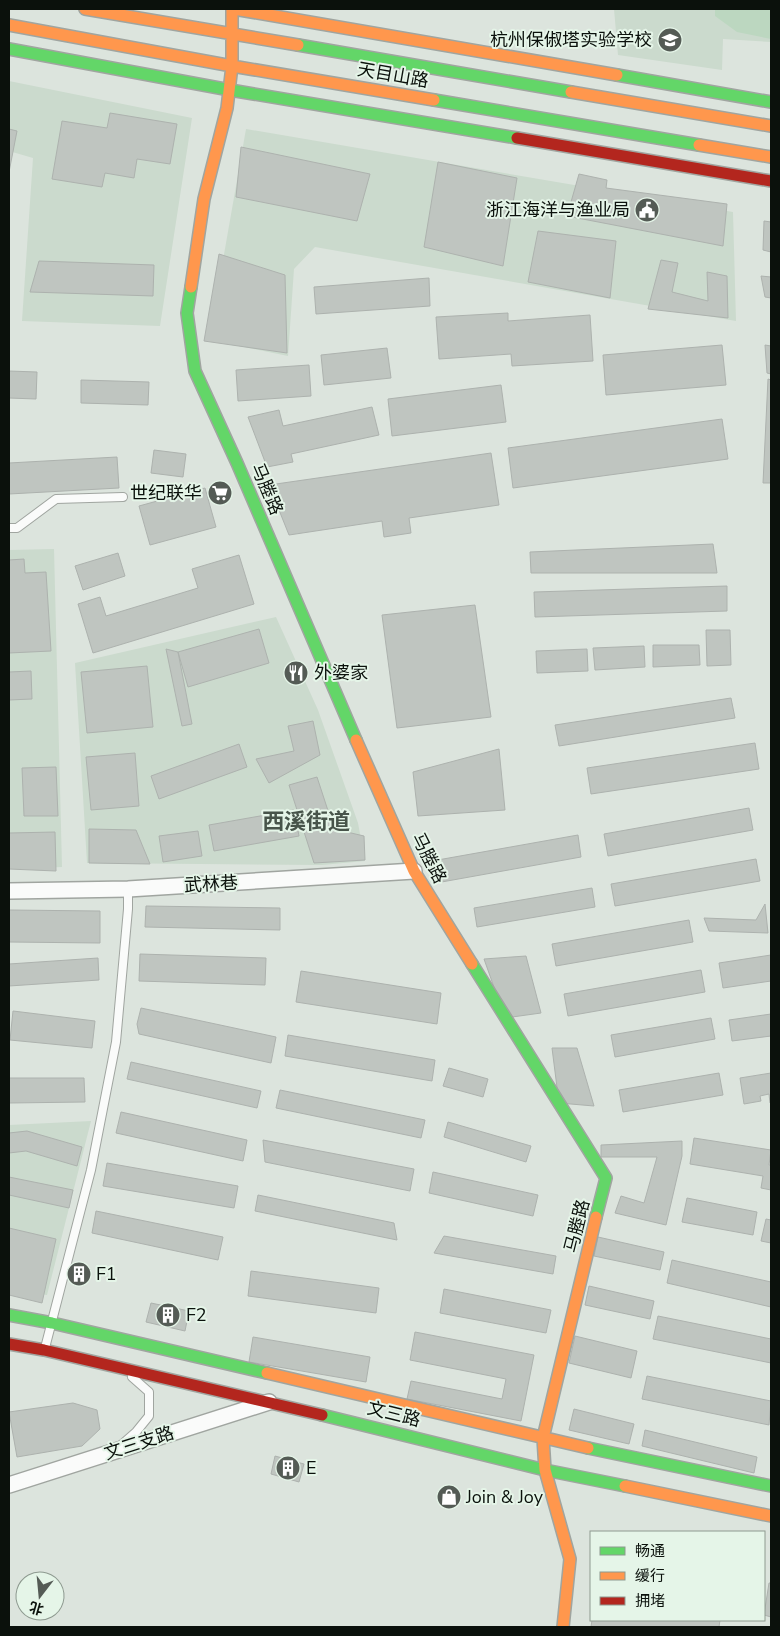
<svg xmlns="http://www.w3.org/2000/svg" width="780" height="1636" font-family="'Nunito Sans','Noto Sans SC',sans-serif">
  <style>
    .built { fill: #cbdacd }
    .green { fill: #bcd7c0 }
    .building { fill: #bfc5c0; stroke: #adb2ae }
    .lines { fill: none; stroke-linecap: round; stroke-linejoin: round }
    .lane-casing { stroke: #a0a5a0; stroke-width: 10 }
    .street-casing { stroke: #a0a5a0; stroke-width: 18 }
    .fast-casing { stroke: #a0a5a0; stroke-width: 14 }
    .slow-casing { stroke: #a0a5a0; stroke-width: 14 }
    .jam-casing { stroke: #a0a5a0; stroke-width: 14 }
    .lane { stroke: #fafbfa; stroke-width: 8 }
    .street { stroke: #fafbfa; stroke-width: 15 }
    .fast { stroke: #63d668; stroke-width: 11 }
    .slow { stroke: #ff974d; stroke-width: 11 }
    .jam { stroke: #b3261e; stroke-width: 11 }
    .labels { text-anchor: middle; stroke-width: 4; stroke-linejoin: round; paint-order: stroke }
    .poi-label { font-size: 18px; fill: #0b110c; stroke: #e5f5e8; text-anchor: start }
    .street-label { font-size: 18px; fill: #0b110c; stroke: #e5f5e8 }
    .district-label { font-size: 22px; font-weight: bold; fill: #47544a; stroke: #e5f5e8 }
  </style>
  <rect width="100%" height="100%" fill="#dce4dd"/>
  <!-- built -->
  <path class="built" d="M614,9H771V42L723,39L722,70L618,55Z
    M9,81L192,118L160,326L22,321L33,158L9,151Z
    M246,129L733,212L736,321L315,247L294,269L288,356L209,340Z
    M54,549L62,867L9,869V550Z
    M276,617L318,710L358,823L365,861L322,865L87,863L75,663Z
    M91,1121L47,1295L9,1290V1125Z"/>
  <!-- green -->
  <path class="green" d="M715,9H771V39L737,32L715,16Z"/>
  <!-- building -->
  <path class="building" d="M110,113L177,124L170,164L137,159L134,178L105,173L102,187L52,179L62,121L107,128Z
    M9,129L17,131L9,172Z
    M241,147L370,174L357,221L236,197Z
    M438,162L517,178L503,266L424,247Z
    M579,174L607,180L606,188L727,204L723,246L567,216Z
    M764,221L771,222V252L763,250Z
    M538,231L616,241L610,298L528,282Z
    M219,254L285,275L287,353L204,341Z
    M661,260L678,263L672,292L708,301L707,272L727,276L728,318L648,309Z
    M39,261L154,265L153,296L30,292Z
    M761,276L771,277V298L765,297Z
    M429,278L430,306L316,314L314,287Z
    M508,313V321L590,315L593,361L512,366L511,354L439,359L436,317Z
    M722,345L726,385L606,395L603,355Z
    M765,345L771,346V374L767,373Z
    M387,348L391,378L324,385L321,355Z
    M309,365L311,396L238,401L236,370Z
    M9,371L37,372L36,399L9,398Z
    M768,379L771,380V483H763Z
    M81,380L149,382L148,405L81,403Z
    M501,385L506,422L392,436L388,399Z
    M372,407L379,435L291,454L293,462L267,467L248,417L279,410L283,426Z
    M722,419L728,459L513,488L508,448Z
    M154,450L186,454L183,477L151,473Z
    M491,453L499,505L409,518L411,533L384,537L382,521L289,535L269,485Z
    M117,457L119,488L9,494V463Z
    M205,488L216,527L150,545L139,506Z
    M713,544L717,573H531L530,552Z
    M118,553L125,576L83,590L75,566Z
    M239,555L254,604L93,653L78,604L100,597L106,616L198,588L192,569Z
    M24,559L25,573L46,572L51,651L9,653V560Z
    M727,586V611L535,617L534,592Z
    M475,605L491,717L397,728L382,615Z
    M259,629L269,663L188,687L178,652Z
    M706,630H730L731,665L707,666Z
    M653,645H699L700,665L653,667Z
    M644,646L645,667L595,670L593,648Z
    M166,649L178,652L192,724L182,726Z
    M587,649L588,671L537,673L536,651Z
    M147,666L153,727L87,733L81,672Z
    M31,671L32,699L9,700V672Z
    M731,698L735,718L559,746L555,725Z
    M313,721L320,755L269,783L256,759L294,751L288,726Z
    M755,743L759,769L591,794L587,768Z
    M239,744L247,767L159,799L151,776Z
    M499,749L505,810L418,816L413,772Z
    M135,753L139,806L91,810L86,757Z
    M56,767L58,816H24L22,768Z
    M317,777L334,829L364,836L365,860L314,863L289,785Z
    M749,808L753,830L608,856L604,834Z
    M294,810L299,836L214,851L209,825Z
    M89,829L136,830L150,864L89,863Z
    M198,831L202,856L163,862L159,836Z
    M55,832L56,871L9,869V833Z
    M578,835L581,857L436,883L432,861Z
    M756,859L760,881L615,906L611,884Z
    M592,888L595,907L477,927L474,908Z
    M765,904L768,933L709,931L704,918L756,920Z
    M146,906L280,908V930L145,927Z
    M9,910L100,911V943L9,942Z
    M689,920L693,942L556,966L552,944Z
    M140,954L266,958L265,985L139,981Z
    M771,955V981L723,988L719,963Z
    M526,956L541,1013L505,1018L484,959Z
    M98,958L99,980L9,986V964Z
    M701,970L705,992L568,1016L564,994Z
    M301,971L441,993L437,1024L296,1002Z
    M141,1008L276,1037L271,1063L139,1034L137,1024Z
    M13,1011L95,1021L92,1048L10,1040Z
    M771,1014V1036L732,1041L729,1020Z
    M711,1018L715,1039L615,1057L611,1035Z
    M288,1035L435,1060L432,1081L285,1056Z
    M552,1048H577L594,1106L559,1103Z
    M131,1062L261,1091L257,1108L127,1079Z
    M449,1068L488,1079L483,1097L443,1086Z
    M719,1073L723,1095L623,1112L619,1090Z
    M771,1073V1103H770L769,1094L760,1096L761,1101L744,1104L740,1078Z
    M9,1078H84L85,1102L9,1103Z
    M280,1090L425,1120L421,1138L276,1108Z
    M121,1112L247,1140L243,1161L116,1133Z
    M448,1122L531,1146L526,1162L444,1137Z
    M27,1131L82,1147L77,1166L26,1151L9,1153V1133Z
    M694,1138L771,1150L769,1165H771V1190L761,1188L763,1176L690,1164Z
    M263,1140L414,1169L410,1191L265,1162Z
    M682,1141V1156L666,1225L615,1213L621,1196L644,1203L657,1157H601V1145Z
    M107,1163L238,1186L234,1208L103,1186Z
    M433,1172L538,1195L533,1216L429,1193Z
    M9,1177L73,1190L69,1208L9,1195Z
    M258,1195L394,1223L397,1240L255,1211Z
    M687,1198L757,1212L753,1235L682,1222Z
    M96,1211L223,1237L218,1260L92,1233Z
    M766,1219L771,1220V1243L761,1241Z
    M9,1228L56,1239L42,1303L9,1295Z
    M444,1236L556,1256L553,1274L434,1253Z
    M598,1237L664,1252L660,1270L594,1256Z
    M672,1260L771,1282V1307L667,1283Z
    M76,1265L86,1267L83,1282L72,1280Z
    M251,1271L379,1288L376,1313L248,1296Z
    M589,1286L654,1301L650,1319L585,1305Z
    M444,1289L551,1310L546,1333L440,1313Z
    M151,1303L189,1311L185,1331L146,1322Z
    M658,1316L771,1339V1363L653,1339Z
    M415,1332L534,1355L521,1421L407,1399L411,1381L502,1399L506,1379L410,1360Z
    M575,1336L637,1351L631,1378L569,1363Z
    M253,1337L370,1357L366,1382L249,1362Z
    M647,1376L771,1401L769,1425L642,1399Z
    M73,1403L97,1410L100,1429L82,1446L17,1457L9,1412Z
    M574,1409L634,1424L629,1444L569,1430Z
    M645,1430L757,1457L754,1473L642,1446Z
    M275,1456L304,1464L299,1482L271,1474Z
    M769,1583H771V1617L764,1615Z
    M592,1620H720L719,1627H591Z"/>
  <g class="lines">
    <defs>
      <path id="lane" d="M9,528H17L56,499L123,497
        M45,1348L91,1170L116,1042L128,909V889
        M120,1446L136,1432L149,1416V1392L132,1377"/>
      <path id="street" d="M9,891L128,889L414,871
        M9,1485L269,1402"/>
      <path id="fast" d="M298,45L571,92
        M9,49L230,90L517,138
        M617,75L771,102
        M434,100L699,145
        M191,287L187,313L195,371L237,463L356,740
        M472,964L606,1178L596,1217
        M9,1315L52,1323L267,1373
        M322,1415L545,1470L625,1486
        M588,1448L771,1486"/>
      <path id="slow" d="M85,9L298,45
        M234,9L617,75
        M9,25L232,66L434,100
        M571,92L771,126
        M699,145L771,157
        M191,287L204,199L227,108L232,66V9
        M356,740L414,871L472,964
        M267,1373L588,1448
        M625,1486L771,1516
        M563,1627L570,1559L545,1470L543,1438L596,1217"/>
      <path id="jam" d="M517,138L771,181
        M9,1344L44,1350L322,1415"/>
    </defs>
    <!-- lane casing -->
    <use href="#lane" class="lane-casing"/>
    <!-- street casing -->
    <use href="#street" class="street-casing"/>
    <!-- fast casing -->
    <use href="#fast" class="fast-casing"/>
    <!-- slow casing -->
    <use href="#slow" class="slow-casing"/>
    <!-- jam casing -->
    <use href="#jam" class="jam-casing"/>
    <!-- lane -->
    <use href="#lane" class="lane"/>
    <!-- street -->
    <use href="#street" class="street"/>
    <!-- fast -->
    <use href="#fast" class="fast"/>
    <!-- slow -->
    <use href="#slow" class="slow"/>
    <!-- jam -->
    <use href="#jam" class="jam"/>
  </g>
  <!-- icons -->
  <defs>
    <symbol id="school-disc" viewBox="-11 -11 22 22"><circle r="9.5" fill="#545b55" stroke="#e5f5e8"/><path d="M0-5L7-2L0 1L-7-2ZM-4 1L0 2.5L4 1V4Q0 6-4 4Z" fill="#fff"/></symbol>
    <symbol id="civic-disc" viewBox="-11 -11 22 22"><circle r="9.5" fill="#545b55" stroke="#e5f5e8"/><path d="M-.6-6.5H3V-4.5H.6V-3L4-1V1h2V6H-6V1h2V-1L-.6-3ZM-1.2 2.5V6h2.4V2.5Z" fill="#fff"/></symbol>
    <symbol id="supermarket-disc" viewBox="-11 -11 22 22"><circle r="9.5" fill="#545b55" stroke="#e5f5e8"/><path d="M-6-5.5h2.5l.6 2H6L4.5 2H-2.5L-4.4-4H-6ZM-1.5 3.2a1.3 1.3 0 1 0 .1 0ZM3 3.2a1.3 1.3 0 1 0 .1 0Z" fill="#fff"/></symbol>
    <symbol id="restaurant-disc" viewBox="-11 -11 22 22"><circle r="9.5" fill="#545b55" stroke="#e5f5e8"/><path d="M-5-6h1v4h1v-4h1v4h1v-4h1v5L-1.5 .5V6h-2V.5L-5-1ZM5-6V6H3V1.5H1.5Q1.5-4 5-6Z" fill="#fff"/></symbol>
    <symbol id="building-disc" viewBox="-11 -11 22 22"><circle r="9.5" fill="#545b55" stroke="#e5f5e8"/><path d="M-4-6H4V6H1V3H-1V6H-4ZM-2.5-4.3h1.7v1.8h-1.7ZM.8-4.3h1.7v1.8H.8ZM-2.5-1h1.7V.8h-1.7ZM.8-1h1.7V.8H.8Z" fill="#fff"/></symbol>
    <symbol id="shop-disc" viewBox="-11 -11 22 22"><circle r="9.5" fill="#545b55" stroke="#e5f5e8"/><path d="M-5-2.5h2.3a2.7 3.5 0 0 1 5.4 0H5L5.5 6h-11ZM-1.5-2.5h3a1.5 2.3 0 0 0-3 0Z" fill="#fff"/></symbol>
  </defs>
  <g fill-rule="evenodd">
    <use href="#school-disc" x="656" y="26" width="28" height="28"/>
    <use href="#civic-disc" x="633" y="196" width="28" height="28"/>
    <use href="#supermarket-disc" x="206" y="479" width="28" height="28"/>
    <use href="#restaurant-disc" x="282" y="659" width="28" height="28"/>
    <use href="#building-disc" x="65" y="1260" width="28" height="28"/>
    <use href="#building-disc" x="154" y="1301" width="28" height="28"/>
    <use href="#building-disc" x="274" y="1454" width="28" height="28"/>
    <use href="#shop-disc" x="435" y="1483" width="28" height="28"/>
  </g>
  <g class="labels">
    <!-- poi labels -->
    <g class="poi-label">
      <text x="652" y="46" text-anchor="end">杭州保俶塔实验学校</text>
      <text x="630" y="216" text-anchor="end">浙江海洋与渔业局</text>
      <text x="202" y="499" text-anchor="end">世纪联华</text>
      <text x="314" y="679">外婆家</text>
      <text x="96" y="1280">F1</text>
      <text x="186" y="1321">F2</text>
      <text x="306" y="1474">E</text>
      <text x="466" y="1503">Join &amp; Joy</text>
    </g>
    <!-- street labels -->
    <g class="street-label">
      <text transform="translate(393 75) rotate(10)" y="6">天目山路</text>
      <text transform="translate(267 489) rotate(67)" y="6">马塍路</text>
      <text transform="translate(429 858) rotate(63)" y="6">马塍路</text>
      <text transform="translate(211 884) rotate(-3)" y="6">武林巷</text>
      <text transform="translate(577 1226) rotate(-76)" y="6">马塍路</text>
      <text transform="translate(394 1414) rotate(14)" y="6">文三路</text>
      <text transform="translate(139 1443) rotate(-18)" y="6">文三支路</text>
    </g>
    <!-- district labels -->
    <g class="district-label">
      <text x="306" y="829">西溪街道</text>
    </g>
  </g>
  <!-- border -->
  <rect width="780" height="1636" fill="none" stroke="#0b110c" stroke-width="20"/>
  <!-- legend -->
  <rect x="590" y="1531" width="175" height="90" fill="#e5f5e8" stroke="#8e9a90"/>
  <rect x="600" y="1547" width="25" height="8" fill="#63d668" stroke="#8e9a90"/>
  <text x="635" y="1556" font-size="15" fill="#0b110c">畅通</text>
  <rect x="600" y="1572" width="25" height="8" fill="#ff974d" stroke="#8e9a90"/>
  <text x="635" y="1581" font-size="15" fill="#0b110c">缓行</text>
  <rect x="600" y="1597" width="25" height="8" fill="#b3261e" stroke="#8e9a90"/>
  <text x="635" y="1606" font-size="15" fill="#0b110c">拥堵</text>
  <!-- north arrow -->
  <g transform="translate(40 1596) rotate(196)"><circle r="24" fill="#e5f5e8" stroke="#8e9a90"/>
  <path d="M0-4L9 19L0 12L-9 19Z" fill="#545b55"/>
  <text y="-8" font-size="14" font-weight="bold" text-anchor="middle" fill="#0b110c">北</text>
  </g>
</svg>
